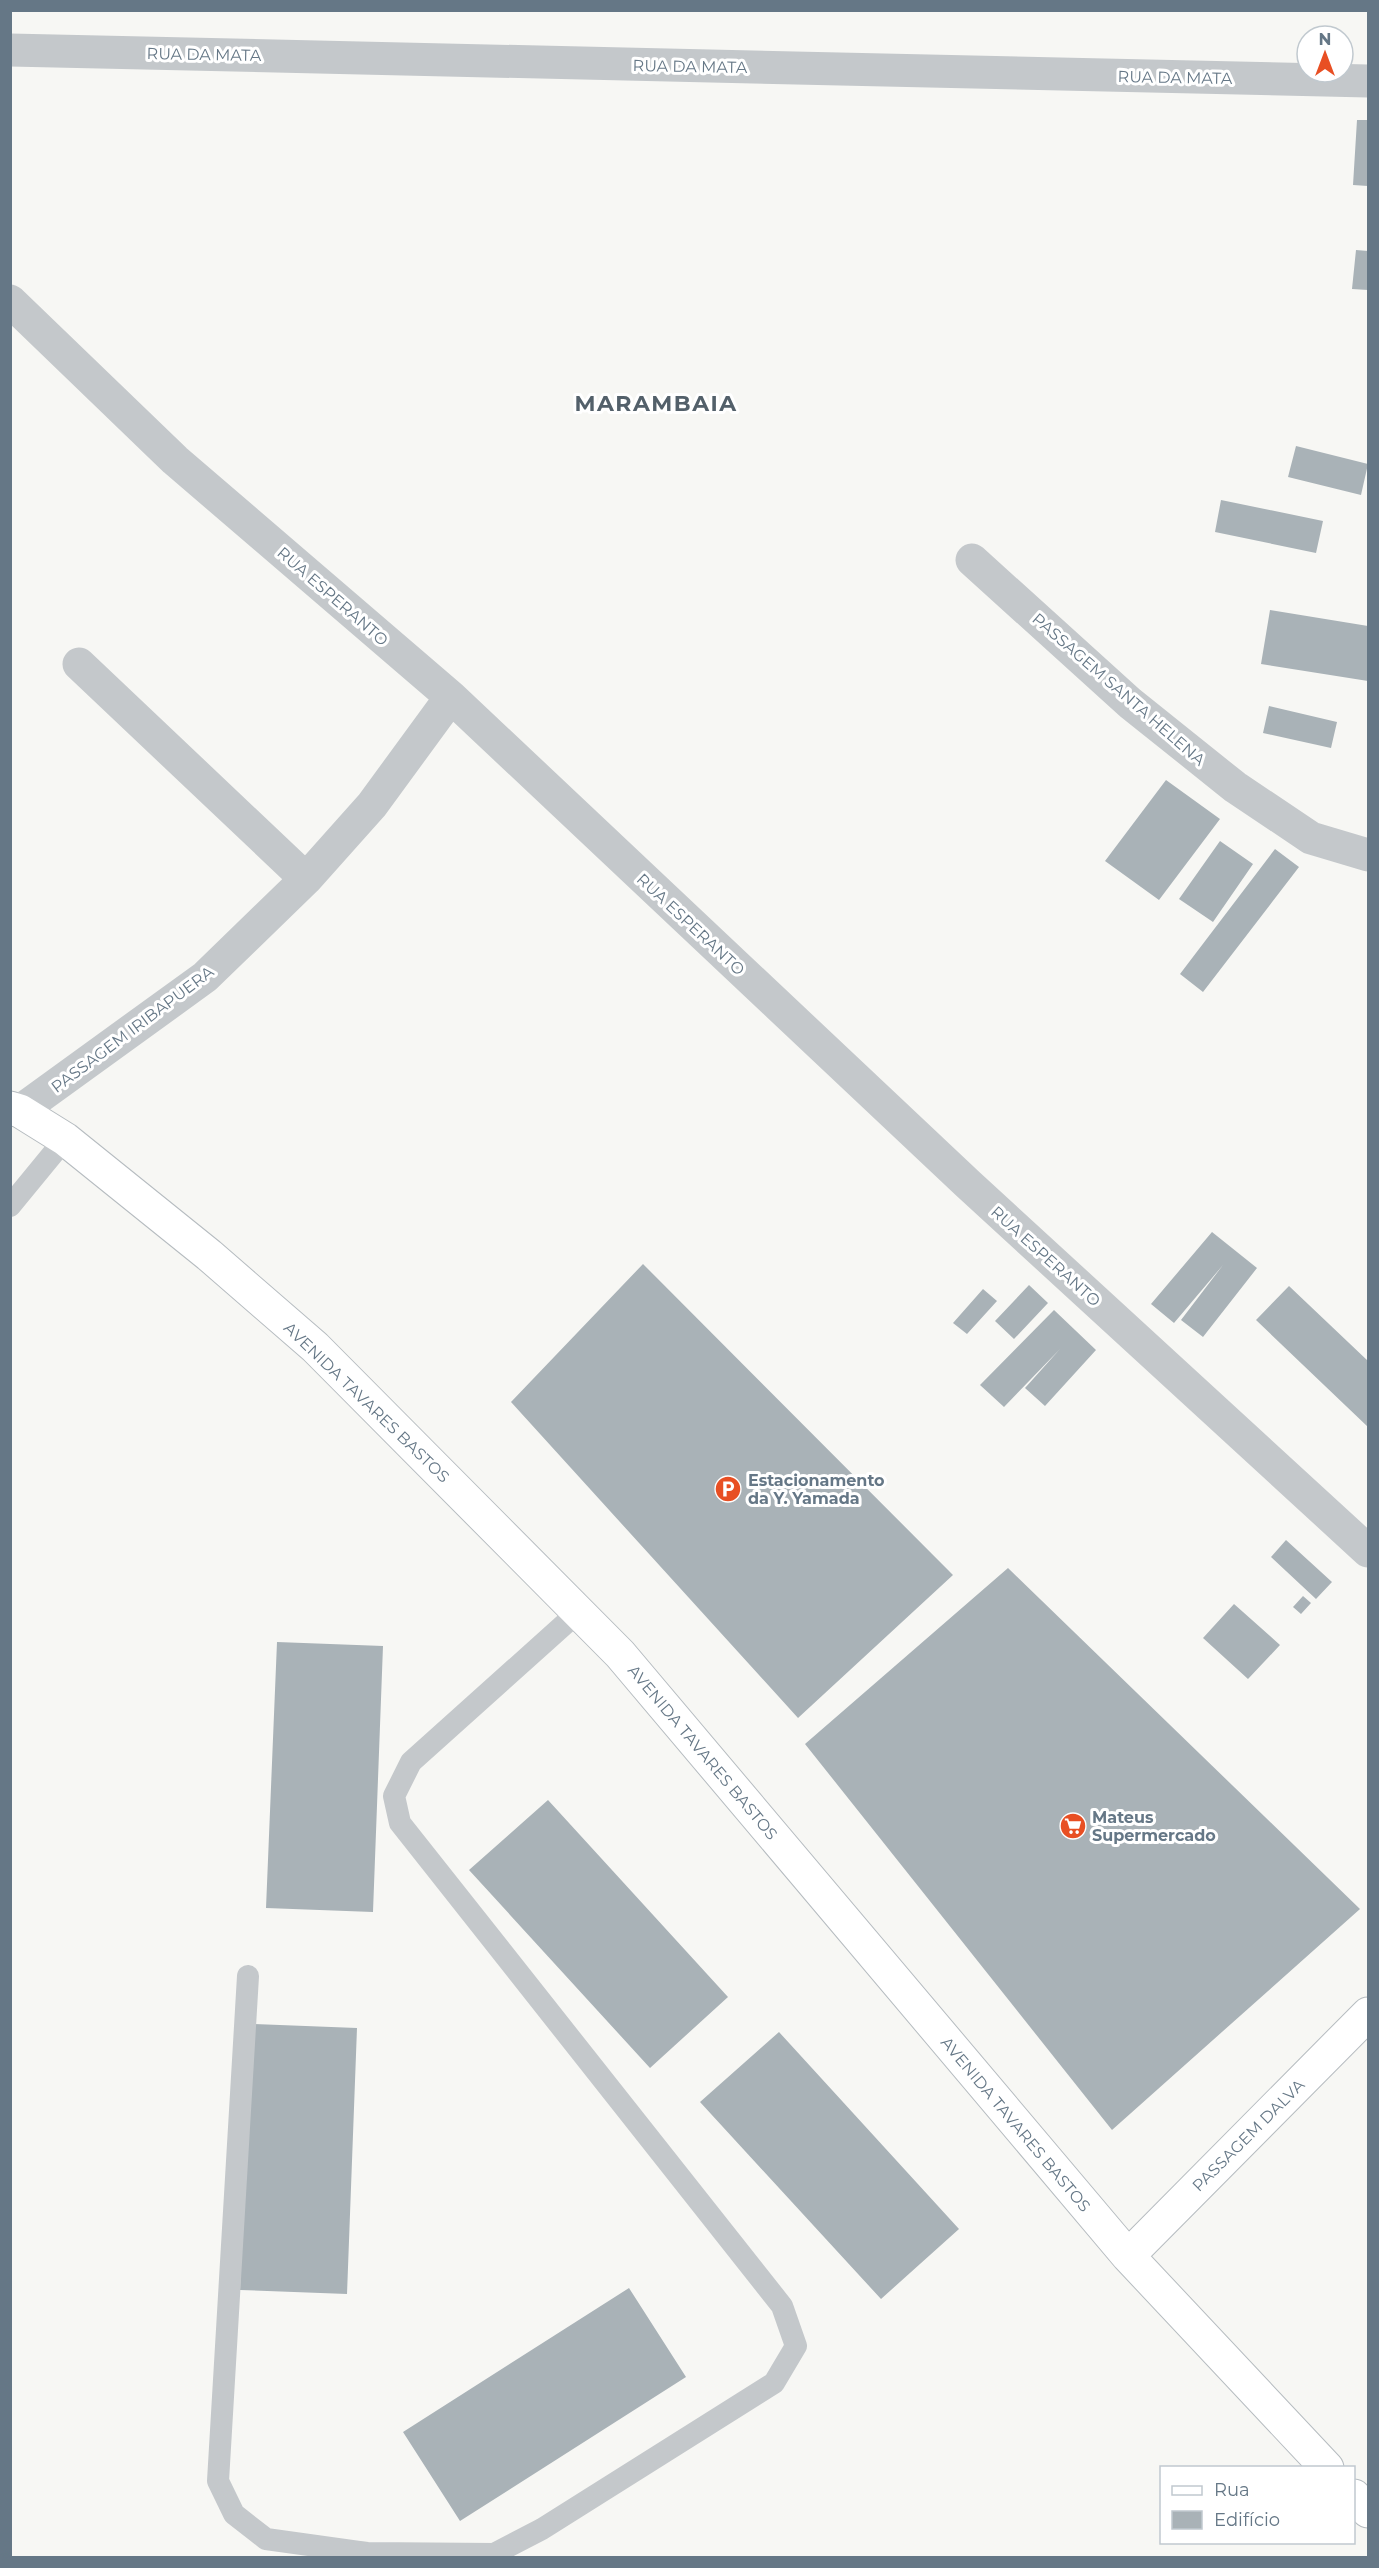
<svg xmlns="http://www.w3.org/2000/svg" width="1379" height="2568" font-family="Montserrat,sans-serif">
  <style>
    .building { fill: #a9b2b7 }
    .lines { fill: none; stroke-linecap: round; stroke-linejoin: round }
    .secondary-casing { stroke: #b6bcc0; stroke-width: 35 }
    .lane { stroke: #c4c8cb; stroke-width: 22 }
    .street { stroke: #c4c8cb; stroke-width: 33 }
    .secondary { stroke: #fff; stroke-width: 33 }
    .labels { text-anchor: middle; stroke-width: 6; stroke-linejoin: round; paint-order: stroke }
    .street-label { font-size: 16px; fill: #657786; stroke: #fff }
    .poi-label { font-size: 16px; font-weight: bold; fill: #657786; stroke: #fff; text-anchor: start }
    .district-label { font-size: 22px; font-weight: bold; letter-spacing: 1.5px; fill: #53606a; stroke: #fff }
  </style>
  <rect width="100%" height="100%" fill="#f7f7f4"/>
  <!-- building -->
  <path class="building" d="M1357,120H1368V186L1353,185Z
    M1356,250L1368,251V290L1352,289Z
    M1296,446L1368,464L1361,495L1288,477Z
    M1221,500L1323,521L1316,553L1215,532Z
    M1270,610L1368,626V681L1261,664Z
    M1269,706L1337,722L1331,748L1263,733Z
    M1166,780L1220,819L1159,900L1105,861Z
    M1220,841L1253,864L1213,922L1179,899Z
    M1275,849L1299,867L1203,992L1180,974Z
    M1212,1232L1257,1268L1203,1337L1181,1320L1223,1265L1174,1323L1151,1304Z
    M643,1264L953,1575L798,1718L511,1402Z
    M1029,1285L1048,1303L1014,1339L995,1321Z
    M1289,1286L1368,1361V1427L1256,1320Z
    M983,1289L997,1301L967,1334L953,1323Z
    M1054,1310L1096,1350L1045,1406L1025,1388L1060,1349L1004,1407L980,1385Z
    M1286,1540L1332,1582L1316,1599L1271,1557Z
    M1008,1568L1360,1909L1112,2130L805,1744Z
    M1303,1596L1311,1603L1301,1614L1293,1607Z
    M1234,1604L1280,1645L1248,1679L1203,1638Z
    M277,1642L383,1646L373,1912L266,1908Z
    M548,1800L728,1997L650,2068L469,1870Z
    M251,2024L357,2028L347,2294L240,2290Z
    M779,2032L959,2229L881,2299L700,2102Z
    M629,2288L686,2377L460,2521L403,2432Z"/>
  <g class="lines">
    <defs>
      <path id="secondary" d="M10,1108L20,1111L65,1139L209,1255L315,1347L620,1654L1128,2256L1327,2468
        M1128,2256L1368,2014
        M1354,2496L1368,2511"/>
    </defs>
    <!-- secondary casing -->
    <use href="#secondary" class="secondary-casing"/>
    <!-- lane -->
    <path class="lane" d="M10,1206L65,1139
      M248,1976L218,2481L234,2514L266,2539L367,2553L494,2554L542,2529L774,2383L796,2346L782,2306L400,1823L394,1796L411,1762L577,1613"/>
    <!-- street -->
    <path class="street" d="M10,50L1368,81
      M10,301L175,460L451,697L968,1184L1368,1551
      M972,560L1130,703L1235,787L1311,838L1368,855
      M79,664L306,879
      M20,1111L205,977L306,879L372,805L451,697"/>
    <!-- secondary -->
    <use href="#secondary" class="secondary"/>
  </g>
  <!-- icons -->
  <defs>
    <symbol id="parking-disc" viewBox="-11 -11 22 22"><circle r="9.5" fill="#e84f23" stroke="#fff"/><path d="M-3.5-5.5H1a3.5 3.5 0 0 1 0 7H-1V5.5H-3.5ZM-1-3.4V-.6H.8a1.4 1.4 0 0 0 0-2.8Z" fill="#fff"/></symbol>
    <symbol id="supermarket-disc" viewBox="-11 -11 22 22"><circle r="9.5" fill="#e84f23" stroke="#fff"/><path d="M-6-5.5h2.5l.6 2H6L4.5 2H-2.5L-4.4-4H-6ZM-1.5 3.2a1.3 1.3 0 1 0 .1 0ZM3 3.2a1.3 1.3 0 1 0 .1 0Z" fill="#fff"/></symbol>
  </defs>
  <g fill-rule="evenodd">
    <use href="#parking-disc" x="713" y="1474" width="30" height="30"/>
    <use href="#supermarket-disc" x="1058" y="1811" width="30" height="30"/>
  </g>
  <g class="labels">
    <!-- street labels -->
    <g class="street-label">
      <text transform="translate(204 54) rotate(1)" y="6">RUA DA MATA</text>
      <text transform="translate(690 66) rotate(1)" y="6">RUA DA MATA</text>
      <text transform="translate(1175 77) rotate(1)" y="6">RUA DA MATA</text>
      <text transform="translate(333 596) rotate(41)" y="6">RUA ESPERANTO</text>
      <text transform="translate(1119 689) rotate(41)" y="6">PASSAGEM SANTA HELENA</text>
      <text transform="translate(691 924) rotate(43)" y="6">RUA ESPERANTO</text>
      <text transform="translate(132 1029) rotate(-37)" y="6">PASSAGEM IRIBAPUERA</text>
      <text transform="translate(1046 1256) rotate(42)" y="6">RUA ESPERANTO</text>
      <text transform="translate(367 1402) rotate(44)" y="6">AVENIDA TAVARES BASTOS</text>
      <text transform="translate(703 1752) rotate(50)" y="6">AVENIDA TAVARES BASTOS</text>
      <text transform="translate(1016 2124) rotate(50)" y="6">AVENIDA TAVARES BASTOS</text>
      <text transform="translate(1248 2135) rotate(-45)" y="6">PASSAGEM DALVA</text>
    </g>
    <!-- poi labels -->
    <g class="poi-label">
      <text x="748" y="1486">Estacionamento<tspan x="748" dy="18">da Y. Yamada</tspan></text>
      <text x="1092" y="1823">Mateus<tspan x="1092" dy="18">Supermercado</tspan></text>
    </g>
    <!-- district labels -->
    <g class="district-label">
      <text x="656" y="411">MARAMBAIA</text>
    </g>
  </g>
  <!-- border -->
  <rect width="1379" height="2568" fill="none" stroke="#657786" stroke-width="24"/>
  <!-- legend -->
  <rect x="1160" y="2466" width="195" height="78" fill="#ffffff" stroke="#c1c9cf" stroke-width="1.5"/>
  <rect x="1172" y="2486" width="30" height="9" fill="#ffffff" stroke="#c1c9cf" stroke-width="1.5"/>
  <text x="1214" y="2496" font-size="18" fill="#657786">Rua</text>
  <rect x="1172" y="2511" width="30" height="18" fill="#a9b2b7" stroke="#c1c9cf" stroke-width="1.5"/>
  <text x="1214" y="2526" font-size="18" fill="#657786">Edifício</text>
  <!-- north arrow -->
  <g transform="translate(1325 54)"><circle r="28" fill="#ffffff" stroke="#c1c9cf" stroke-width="1.5"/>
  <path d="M0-4.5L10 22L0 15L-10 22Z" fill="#e84f23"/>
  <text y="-9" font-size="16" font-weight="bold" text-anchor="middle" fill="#657786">N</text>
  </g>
</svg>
